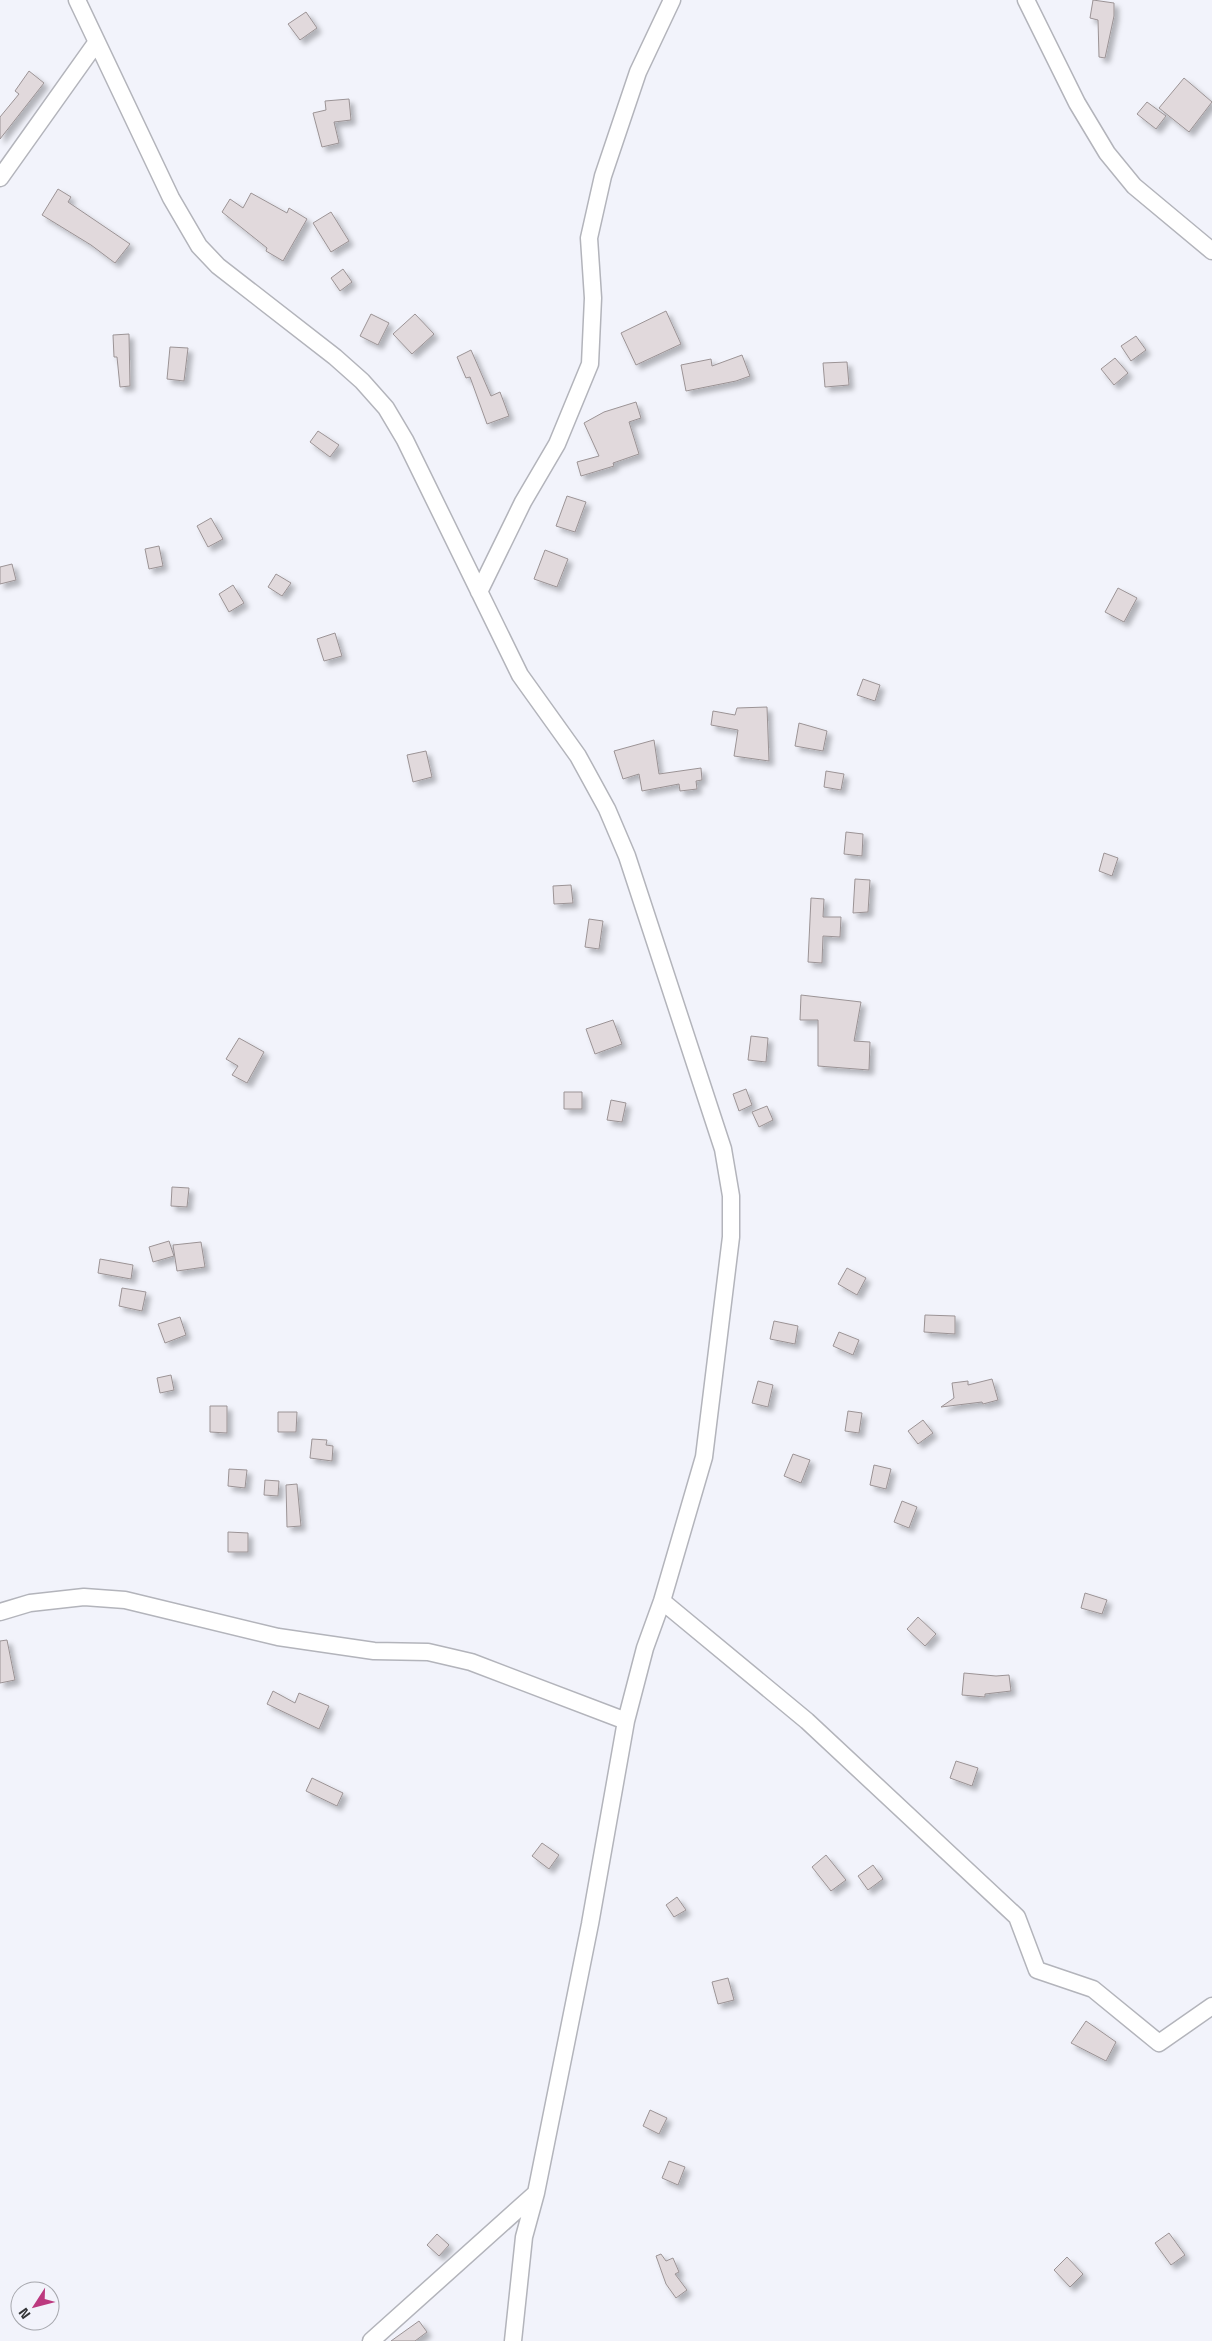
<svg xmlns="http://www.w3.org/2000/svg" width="1212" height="2341" font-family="'Titillium Web',sans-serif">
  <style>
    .building { fill: #e1d9dc; stroke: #9b9395; filter: url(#shadow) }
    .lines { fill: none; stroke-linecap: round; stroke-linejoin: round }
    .minor-casing { stroke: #b3b4bb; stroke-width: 19 }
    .minor { stroke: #fff; stroke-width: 16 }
  </style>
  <defs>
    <filter id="shadow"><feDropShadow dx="4.5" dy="4.5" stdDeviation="2.5" flood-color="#0004"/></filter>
  </defs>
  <rect width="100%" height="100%" fill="#f2f3fb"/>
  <!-- building -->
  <path class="building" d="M1093,0L1114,3V16L1105,58L1099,57L1098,20L1090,18Z
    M306,12L317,28L300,40L288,24Z
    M29,71L44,83L0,139V117L19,94L15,91Z
    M1184,78L1212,102L1189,132L1159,108Z
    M349,99L351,120L334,122L339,143L322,147L313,113L326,110L325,101Z
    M1147,102L1166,116L1156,129L1137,114Z
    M58,189L71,197L68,202L130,244L115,263L91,245L42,215Z
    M251,193L287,213L289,208L307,219L283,261L266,251L267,248L222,212L230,199L243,208Z
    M331,212L349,241L331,252L313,223Z
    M343,269L352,282L340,291L331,278Z
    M666,311L681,344L636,365L621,333Z
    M371,314L389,323L378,345L360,336Z
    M415,314L434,334L412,354L393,334Z
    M129,334L130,386L120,387L117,357H114L113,335Z
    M1136,336L1146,350L1131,361L1121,346Z
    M170,347L188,348L184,381L167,379Z
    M471,350L491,396L500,392L509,416L487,424L470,377L466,378L457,357Z
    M742,355L750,376L736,381L686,391L681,365L711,359L712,366Z
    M1115,358L1128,373L1114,385L1101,369Z
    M847,362L849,385L825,387L823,363Z
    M636,402L641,418L629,422L639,454L613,463L614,466L581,476L577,462L599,456L584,423L604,412Z
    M318,431L339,445L330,457L310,442Z
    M567,496L586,502L575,532L556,526Z
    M211,518L223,539L208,547L197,526Z
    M159,546L163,566L149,569L145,549Z
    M545,550L568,559L557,587L534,579Z
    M12,564L16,580L0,584V567Z
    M276,574L291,583L282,596L268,587Z
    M233,585L244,603L229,612L219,594Z
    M1118,588L1137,598L1124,622L1105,612Z
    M335,633L342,656L324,661L317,639Z
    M863,679L880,685L875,701L857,695Z
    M767,707L769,761L734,756L738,730L711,725L713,711L735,715L737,708Z
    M799,723L827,731L823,751L795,746Z
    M654,740L659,774L701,768L702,780L696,781L697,789L680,791L679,784L642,791L639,774L623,779L614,751Z
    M426,751L432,777L413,782L407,755Z
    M826,771L844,774L841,790L824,787Z
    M846,832L863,834L862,856L844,854Z
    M1104,853L1118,858L1112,876L1099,871Z
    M855,879L870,880L868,912L853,913Z
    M571,885L573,903L554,904L553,886Z
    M811,898L824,899L823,917H841L840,937L823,936L822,963L808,962Z
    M589,919L603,921L599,949L585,947Z
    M801,995L861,1002L854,1041L870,1042L869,1070L818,1066V1020H800Z
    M613,1020L622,1044L595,1054L586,1029Z
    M751,1036L768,1038L766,1062L748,1060Z
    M239,1038L264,1052L247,1083L232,1075L238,1066L226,1059Z
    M746,1089L752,1105L739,1111L733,1094Z
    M564,1092H582V1109H564Z
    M611,1100L626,1103L622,1122L607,1120Z
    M767,1106L773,1120L759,1127L752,1112Z
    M172,1187L189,1188L187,1207L171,1206Z
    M169,1241L174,1256L153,1262L149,1247Z
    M201,1242L205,1267L177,1271L173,1245Z
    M100,1259L133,1265L131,1279L98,1273Z
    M847,1268L866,1278L857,1295L838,1284Z
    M122,1288L146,1292L142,1311L119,1306Z
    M925,1315L955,1316V1334L924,1332Z
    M180,1317L186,1335L165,1343L158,1324Z
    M774,1321L798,1326L795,1344L770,1339Z
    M839,1332L859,1340L853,1355L833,1346Z
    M171,1375L174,1390L160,1393L157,1378Z
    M992,1379L998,1400L983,1404L982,1402L941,1407L954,1398L952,1383L968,1381V1385Z
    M758,1381L773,1385L768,1407L752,1403Z
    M210,1406H227V1433L210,1432Z
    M848,1411L862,1413L859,1433L845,1431Z
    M278,1412H297L296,1432H278Z
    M923,1420L933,1433L918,1444L908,1431Z
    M312,1439L327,1440L326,1445L333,1446L332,1461L310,1458Z
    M793,1454L810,1460L801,1483L784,1476Z
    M874,1465L891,1469L886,1489L870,1485Z
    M229,1469L247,1470L245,1488L228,1486Z
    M265,1480L279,1481L278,1496L264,1495Z
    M297,1484L301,1526L287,1527L286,1485Z
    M902,1501L917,1507L909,1528L894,1522Z
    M228,1532L248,1533V1552H228Z
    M1085,1593L1107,1600L1102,1614L1081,1608Z
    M918,1617L936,1634L925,1646L907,1629Z
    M7,1640L15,1680L0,1683V1641Z
    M964,1673L996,1676L1009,1675L1011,1691L985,1694V1697L962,1695Z
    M273,1691L295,1703L299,1693L329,1706L319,1729L267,1704Z
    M956,1761L978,1768L972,1786L950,1778Z
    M312,1778L343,1793L337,1806L306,1791Z
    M542,1843L559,1855L549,1869L532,1856Z
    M826,1855L846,1880L831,1891L812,1867Z
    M873,1865L883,1879L868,1890L858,1876Z
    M677,1897L686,1910L674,1917L666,1905Z
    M728,1978L734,2000L718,2004L712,1982Z
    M1086,2021L1116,2042L1106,2061L1071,2043Z
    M650,2110L667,2118L659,2134L643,2126Z
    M669,2161L685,2167L678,2185L662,2178Z
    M1169,2233L1185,2255L1171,2265L1155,2243Z
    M437,2234L449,2245L439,2256L427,2245Z
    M661,2254L666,2261L673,2258L679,2272L675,2274L687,2290L676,2298L666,2284L656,2256Z
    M1067,2257L1083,2274L1070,2287L1054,2270Z
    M419,2321L427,2332L415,2341H391Z"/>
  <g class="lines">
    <defs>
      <path id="minor" d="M77,0L171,198L199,246L218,266L335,357L362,381L386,408L405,440L520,675L578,756L607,809L627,856L723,1149L731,1196V1237L704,1457L662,1601L645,1648L626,1721L590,1924L536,2193L524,2237L513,2341
        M1026,0L1077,103L1107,153L1134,186L1212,251
        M0,178L96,43
        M479,592L523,502L557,444L590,364L593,298L589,238L603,176L638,72L672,0
        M662,1601L807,1721L1017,1917L1037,1970L1093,1989L1159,2043L1212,2006
        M0,1612L30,1603L84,1597L125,1600L278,1637L374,1651L428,1652L471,1662L626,1721
        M371,2341L536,2193"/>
    </defs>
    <!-- minor casing -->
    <use href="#minor" class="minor-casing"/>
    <!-- minor -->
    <use href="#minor" class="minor"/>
  </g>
  <!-- north arrow -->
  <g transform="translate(35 2306) rotate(234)"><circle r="24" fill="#f2f3fb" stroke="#a6a7ad"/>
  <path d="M0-4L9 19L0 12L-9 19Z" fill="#bc397f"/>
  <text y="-8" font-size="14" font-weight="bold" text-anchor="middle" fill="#343537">N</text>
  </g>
</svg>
